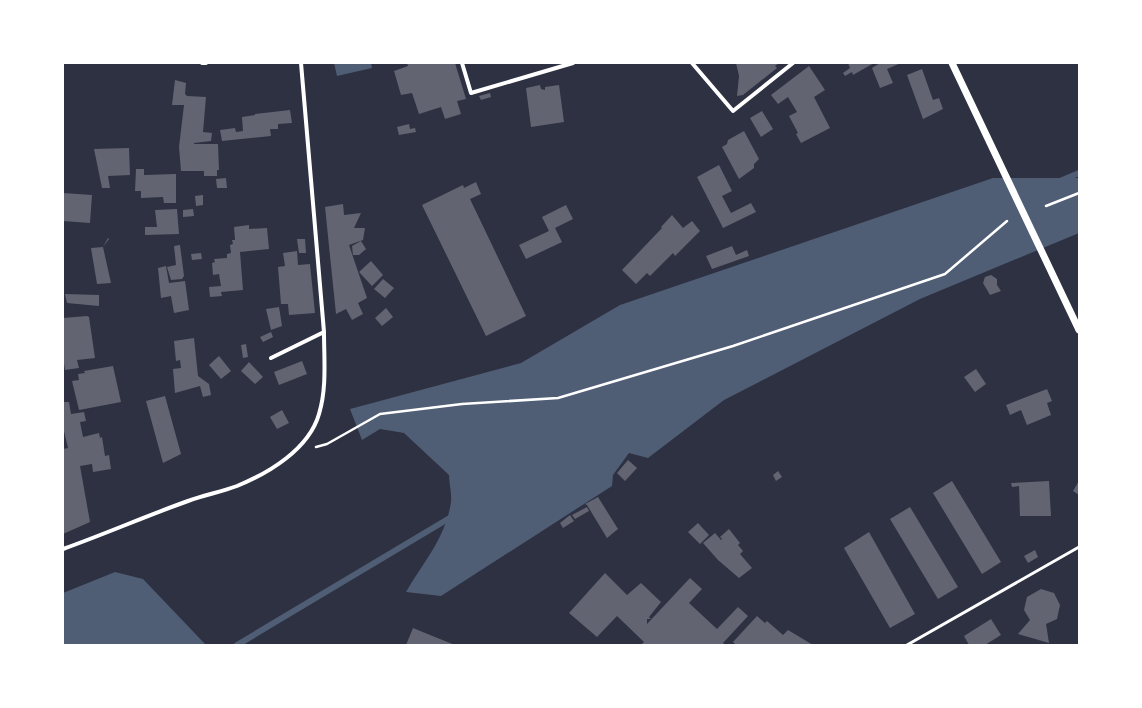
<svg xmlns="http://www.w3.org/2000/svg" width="1142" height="708" font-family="'Work Sans',sans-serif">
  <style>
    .water { fill: #4f5d75 }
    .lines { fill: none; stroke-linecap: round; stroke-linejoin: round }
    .stream { stroke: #4f5d75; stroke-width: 6 }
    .building { fill: #626471 }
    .path { stroke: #fff; stroke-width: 2.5 }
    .service { stroke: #fff; stroke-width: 3 }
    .minor { stroke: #fff; stroke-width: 4 }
    .tertiary { stroke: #fff; stroke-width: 7 }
  </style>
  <rect width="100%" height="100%" fill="#2d3142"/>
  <!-- water -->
  <path class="water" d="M334,63H371L372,68L337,76Z
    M993,178H1079V233L920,299L724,400L648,458L629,453L613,475L612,486L441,596L406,592C423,563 446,537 451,502C452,494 449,483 449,475L404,433L380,429L362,440L350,409L521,363L620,305Z
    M115,572L143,579L206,645H63V593Z"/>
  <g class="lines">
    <!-- stream -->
    <path class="stream" d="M1060,181L1079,173
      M237,645L453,516"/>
  </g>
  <!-- building -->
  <path class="building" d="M407,63H455L466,99L457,101L461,114L445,119L441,107L419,114L412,93L401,95L394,71L408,66Z
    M736,63H779L775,66L777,68L743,95L737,96L739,76Z
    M848,63H874L853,75L852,72L845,76L843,73L850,68Z
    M880,63H901L887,69L893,83L880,88L872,68Z
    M809,66L825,90L814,97L830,128L801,143L796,134L798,133L789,116L797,112L788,97L778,104L771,95Z
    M922,69L933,100L939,98L943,109L923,119L907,75Z
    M175,80L186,83L185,94L187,96L206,97L203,132L212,133L211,141L194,143V144H218L219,170H217V176H204V171H181L179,147L184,105H172Z
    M540,85L541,89L545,90V87L559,85L564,122L531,127L526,88Z
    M490,93L491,97L481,100L479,96Z
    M290,110L292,123L278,124V129H270L271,136L222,141L220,130L235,128L236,132L243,131L242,117L255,115V114Z
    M762,111L773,129L761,137L750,118Z
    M409,124L410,129L415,128L416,132L399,135L397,127Z
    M744,131L759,159L754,164V168L739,179L722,147L727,144L728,140Z
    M129,148L130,175L108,176L110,188H102L94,149Z
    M719,165L732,191L722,196L731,213L751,203L756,212L723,228L697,177Z
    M136,169H144V175L176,174V203H164L163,197L141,198V191H135Z
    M226,178L227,188H217L216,179Z
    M476,182L481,194L470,199L526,316L486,336L422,205L463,185L464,188Z
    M63,193L92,195L90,223L63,221Z
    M203,195V205L196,206L195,196Z
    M343,204L344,215L361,213L354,228H365L363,240L349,245L367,298L358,303L363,314L352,320L346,309L336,314L325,207Z
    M566,205L573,219L555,228L562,242L526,259L519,245L549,231L542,217Z
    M177,209L179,234L145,235V227H157L155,210Z
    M193,209L194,216L183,217V210Z
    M672,215L683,228L692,221L700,231L675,256L673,253L650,276L647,273L636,284L622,270L662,228L661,227Z
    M249,225V229L267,228L269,249L240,252L243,290L221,292L222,296L210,297L209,287L221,286L219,274L213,275L212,263L215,262L214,259L227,258V254L231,253L230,245L233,244L232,240H235L234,227Z
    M108,238L109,239L103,247L111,283L97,284L91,248L103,247Z
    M297,239H305L306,253H299Z
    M361,241L366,249L359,255H353L352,246Z
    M180,245L184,276L182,279L171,280L167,267L176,265L174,246Z
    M732,246L736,255L747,250L749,256L712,269L706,256Z
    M297,251L298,265L310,264L315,313L289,315L288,304H281L278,267L285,266L283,253Z
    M201,253L202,259L192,260L191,254Z
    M371,261L383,275L372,286L359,272Z
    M166,266L169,283L185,281L189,310L174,313L171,296L161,298L158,268Z
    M991,275L997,279V285L1001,291L990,295L983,283L985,277Z
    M383,279L394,288L385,298L374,289Z
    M65,294L99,295V306L67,303Z
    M279,307L282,326L271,330L266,309Z
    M386,308L393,317L382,326L375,318Z
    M87,316L89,317L95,358L77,360L79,368L65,370L63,357V318Z
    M271,332L273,337L263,342L260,337Z
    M194,338L198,376L209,384L211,395L203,397L200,386L175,393L173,369L181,368L180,360L176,361L174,341Z
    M246,344L248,357L243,358L241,345Z
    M219,356L231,371L221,379L209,365Z
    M302,361L307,374L279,385L274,372Z
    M249,362L263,377L255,384L241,371Z
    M113,366L121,402L79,410L72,381L79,380L78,374L85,373L84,371Z
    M976,369L986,384L975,392L964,377Z
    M1047,389L1052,401L1047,403L1051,415L1027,425L1021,410L1010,415L1006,405Z
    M165,396L181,454L163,463L146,401Z
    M63,402H69L71,414L84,412L86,421L80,422L83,437L99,433L100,438L102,437L105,456L109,455L111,469L93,472L92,464L80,466L90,522L63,534V449L68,448L63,427Z
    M282,410L289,423L277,429L270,417Z
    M628,460L637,468L625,481L617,473Z
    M778,471L782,477L776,481L773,475Z
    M952,481L1001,562L982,574L933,493Z
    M1049,481L1051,516H1020L1019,486L1012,487L1011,483Z
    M1079,481V495L1073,491Z
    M598,497L618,529L607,538L587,505L585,504Z
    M587,507L589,511L575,519L572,515Z
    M910,507L958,587L938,599L890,519Z
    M570,515L574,521L563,528L560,523Z
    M698,523L709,535L700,544L688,532Z
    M729,529L740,543L738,545L743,551L740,554L752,568L739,578L718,560L703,543L715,533L721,540L722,539L720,537Z
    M869,532L915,614L890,628L844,548Z
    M1035,550L1038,557L1028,563L1024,556Z
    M605,573L627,595L641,583L661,602L649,617L651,619H647V624L690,578L702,589L689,603L717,629L738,607L748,616L723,643L725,645H641L644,642L617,616L597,637L569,613Z
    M1041,589L1054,593L1060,605L1057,619L1046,624L1049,643L1018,634L1030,620L1024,610L1027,597Z
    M757,616L765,623L767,621L783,635L788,630L813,645H736L733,642Z
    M991,619L1001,635L985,645H969L964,636Z
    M413,628L430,635L455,645H406Z"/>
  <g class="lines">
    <!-- path -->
    <path class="path" d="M1046,206L1079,193
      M316,447L327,444L380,414L462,404L558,398L733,346L945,274L1007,221"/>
    <!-- service -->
    <path class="service" d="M907,645L1079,547"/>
    <!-- minor -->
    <path class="minor" d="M202,63H206
      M462,63L471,93L573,63
      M692,63L733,111L793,63
      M271,358L324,332L301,63
      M63,549C105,534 146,516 188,501C204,495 221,492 237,486C269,473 309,449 319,414C327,388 324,359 324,332"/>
    <!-- tertiary -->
    <path class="tertiary" d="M952,63L1079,330"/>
  </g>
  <!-- border -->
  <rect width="1142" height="708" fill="none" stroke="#ffffff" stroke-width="128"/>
</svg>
